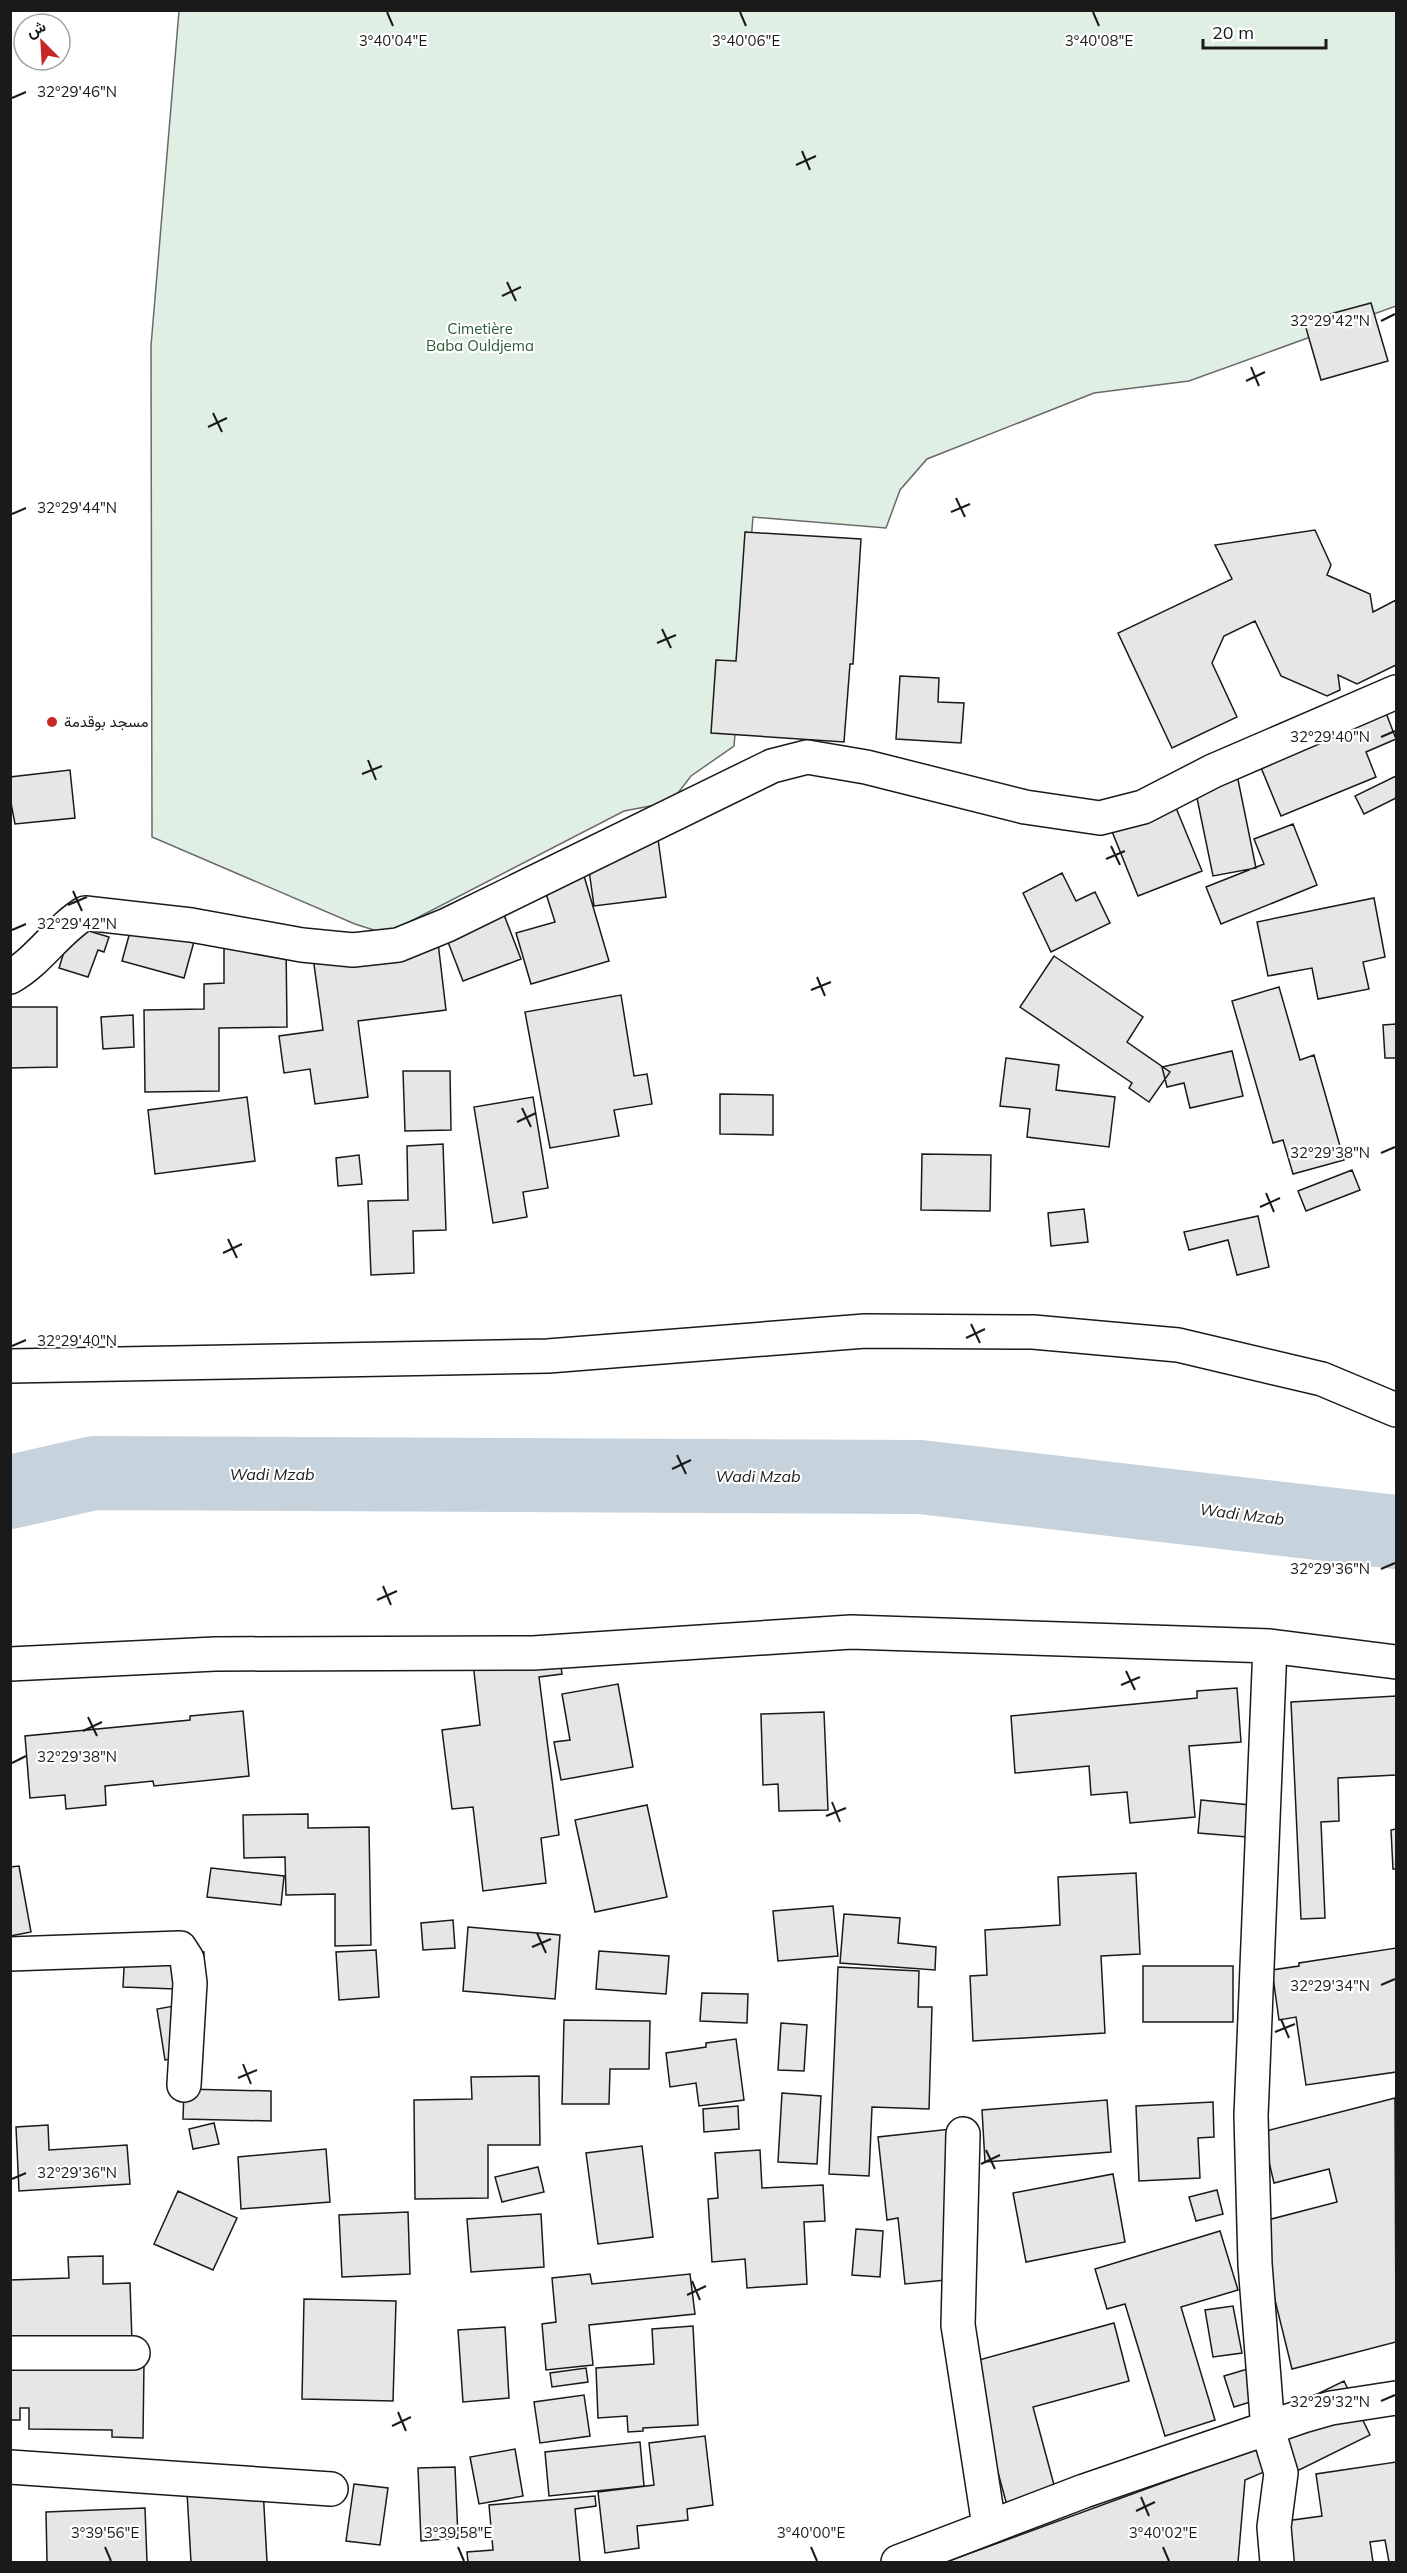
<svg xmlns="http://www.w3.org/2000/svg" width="1407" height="2573" font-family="Mulish,Vazirmatn,sans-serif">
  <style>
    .green { fill: #e0efe3; stroke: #6a6a6a; stroke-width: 1.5 }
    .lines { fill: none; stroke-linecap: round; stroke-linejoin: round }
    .river { stroke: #c6d2dc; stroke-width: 74 }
    .building { fill: #e6e6e6; stroke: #1a1a1a; stroke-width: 1.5 }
    .minor-casing { stroke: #1a1a1a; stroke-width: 36 }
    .minor { stroke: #fff; stroke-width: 33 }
    .ticks { fill: none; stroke: #1a1a1a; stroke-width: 2 }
    .poi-dot { fill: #c62828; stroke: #fff; stroke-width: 2 }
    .labels { text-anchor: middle; stroke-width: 4.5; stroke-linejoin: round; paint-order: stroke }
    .park-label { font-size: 15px; fill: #2b5a34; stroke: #fff }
    .poi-label { font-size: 15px; fill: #1a1a1a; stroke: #fff; text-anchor: start }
    .water-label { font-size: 16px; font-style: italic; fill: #1a1a1a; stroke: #fff }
    .ticks-label { font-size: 15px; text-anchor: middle; fill: #1a1a1a; stroke: #fff; stroke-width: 4.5; stroke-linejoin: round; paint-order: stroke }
  </style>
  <rect width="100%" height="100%" fill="#fff"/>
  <!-- green -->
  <path class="green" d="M179,11H1396V306L1189,381L1094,393L927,459L900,490L886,528L753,517L734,746L691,776L671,802L624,811L386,934L355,924L152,837L151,346Z"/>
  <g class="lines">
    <!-- river -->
    <path class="river" d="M10,1492L94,1473L920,1477L1396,1532"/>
  </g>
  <!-- building -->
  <path class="building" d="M1371,303L1388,361L1321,380L1304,321Z
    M1315,530L1331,565L1327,575L1370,594L1373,612L1396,600V665L1357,684L1338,675L1340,690L1327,696L1281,676L1255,621L1224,636L1212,663L1237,717L1172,748L1118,633L1232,579L1215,545Z
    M745,532L861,539L853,664H850L844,742L711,733L716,660L736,661Z
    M900,676L939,678L938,702L964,703L961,743L896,739Z
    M1378,692L1396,739L1366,752L1376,777L1281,816L1257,758Z
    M1233,755L1256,868L1213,876L1190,764Z
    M70,770L75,818L15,824L10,798V777Z
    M1396,776V798L1364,814L1355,796Z
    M1167,786L1202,871L1138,896L1107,819Z
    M1293,824L1317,885L1221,924L1206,887L1264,864L1254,839Z
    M658,839L666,897L594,906L586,849Z
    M582,869L609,961L531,984L516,933L555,922L542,881Z
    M1062,873L1076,901L1095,892L1110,923L1051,952L1023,893Z
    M496,894L521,959L463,981L438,916Z
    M1374,898L1385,957L1363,962L1369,989L1318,999L1312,968L1268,976L1257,922Z
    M133,921L195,938L184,978L122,961Z
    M72,926L109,937L104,952L98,950L88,977L59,968Z
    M437,934L446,1010L358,1021L368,1097L315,1104L310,1069L284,1073L279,1036L323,1030L312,950Z
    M286,943L287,1027L219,1028V1091L145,1092L144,1010L204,1009V984L224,983V944Z
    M1054,956L1143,1017L1127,1042L1170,1072L1149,1102L1129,1088L1132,1083L1020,1007Z
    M1279,987L1300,1060L1314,1055L1344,1160L1293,1174L1283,1140L1273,1143L1232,1001Z
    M621,995L634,1076L647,1074L652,1104L614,1110L619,1136L550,1148L525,1012Z
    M10,1007H57V1067L10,1068Z
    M133,1015L134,1047L103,1049L101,1017Z
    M1396,1024V1058H1385L1383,1025Z
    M1232,1051L1243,1096L1190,1108L1184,1083L1167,1087L1162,1067Z
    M1006,1058L1059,1065L1056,1090L1115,1097L1109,1147L1027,1137L1030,1109L1000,1106Z
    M403,1071H450L451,1130L405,1131Z
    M720,1094L773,1095V1135L720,1134Z
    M247,1097L255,1161L155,1174L148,1110Z
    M533,1097L548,1188L523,1192L527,1217L493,1223L474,1107Z
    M443,1144L446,1230L413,1231L414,1273L371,1275L368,1201L408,1200L407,1146Z
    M922,1154L991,1155L990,1211L921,1210Z
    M359,1155L362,1184L338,1186L336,1158Z
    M1352,1170L1360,1190L1306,1211L1298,1191Z
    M1084,1209L1088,1242L1051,1246L1048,1213Z
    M1258,1216L1269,1267L1237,1275L1228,1240L1189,1250L1184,1232Z
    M558,1644L562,1674L539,1677L559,1835L541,1838L546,1883L483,1891L473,1807L452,1809L442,1730L480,1725L472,1654Z
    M618,1684L633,1767L561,1780L554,1742L570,1740L562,1694Z
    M1237,1688L1241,1742L1189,1746L1195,1817L1130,1823L1127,1792L1091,1795L1089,1766L1015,1773L1011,1716L1197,1698V1691Z
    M1396,1696V1775L1338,1778L1339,1821L1321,1822L1325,1918L1301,1919L1291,1702Z
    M243,1711L249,1776L154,1786L153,1781L105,1786L106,1805L66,1809L65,1795L30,1798L25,1736L190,1720V1716Z
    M824,1712L828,1810L779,1811L778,1784L763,1785L761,1714Z
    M1201,1800L1250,1805L1247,1837L1198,1833Z
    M647,1805L667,1897L595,1912L575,1820Z
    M308,1814V1828L369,1827L371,1945L335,1946V1894L286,1895L285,1857L244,1858L243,1815Z
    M1396,1829V1869H1393L1391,1830Z
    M19,1866L31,1932L10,1936V1867Z
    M211,1868L284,1876L281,1905L207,1897Z
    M1136,1873L1140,1954L1101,1956L1105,2033L973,2041L970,1976L987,1975L985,1930L1060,1925L1058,1877Z
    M833,1906L838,1956L778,1961L773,1911Z
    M844,1914L900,1918L898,1943L936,1947L935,1970L840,1963Z
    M453,1920L455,1948L423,1950L421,1923Z
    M468,1927L560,1935L555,1999L463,1991Z
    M1396,1948V2072L1306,2085L1296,2017L1279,2020L1272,1970L1299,1966V1963Z
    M125,1949L204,1952L202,1990L123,1987Z
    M376,1950L379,1997L339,2000L336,1952Z
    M599,1951L669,1956L666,1994L596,1989Z
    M1143,1966H1233V2022H1143Z
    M838,1967L919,1971L918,2007H932L929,2109L872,2107L869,2176L829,2174Z
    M702,1993L748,1994L747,2023L700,2021Z
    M190,2003L199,2055L165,2060L157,2009Z
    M564,2020L650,2021L649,2069H610L609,2104H562Z
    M781,2023L807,2025L804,2071L778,2070Z
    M736,2039L744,2100L699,2106L696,2083L670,2087L666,2053L706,2047V2043Z
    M539,2076L540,2145H488V2198L415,2199L414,2100L472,2099L471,2077Z
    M184,2089L271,2091V2121L183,2119Z
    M782,2093L821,2096L817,2164L778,2162Z
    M1395,2098L1396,2342L1292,2369L1256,2223L1337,2202L1329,2169L1274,2183L1262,2132Z
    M1107,2100L1111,2152L985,2162L982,2110Z
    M1213,2102L1214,2137L1198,2138L1200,2178L1139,2181L1136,2106Z
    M738,2106L739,2129L704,2132L703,2109Z
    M214,2123L219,2144L193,2149L189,2129Z
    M48,2125L49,2150L127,2145L130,2184L19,2191L16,2127Z
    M951,2129L967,2278L905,2284L898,2218L887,2220L878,2137Z
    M642,2146L653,2237L598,2244L586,2153Z
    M326,2149L330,2202L241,2209L238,2157Z
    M760,2150L762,2188L823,2185L825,2221L804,2222L807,2284L747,2288L745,2259L712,2262L708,2199L718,2198L715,2153Z
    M538,2167L544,2192L502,2202L495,2177Z
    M1113,2174L1125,2242L1026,2262L1013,2193Z
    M1217,2190L1223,2214L1196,2221L1189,2197Z
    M178,2191L237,2218L213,2270L154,2244Z
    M408,2212L410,2274L342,2277L339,2215Z
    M541,2214L544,2267L471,2272L467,2219Z
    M856,2229L883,2231L880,2277L852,2275Z
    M1220,2231L1238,2290L1181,2307L1215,2420L1165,2436L1125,2304L1107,2309L1095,2269Z
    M103,2256V2284L130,2283L132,2342L10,2346V2280L69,2278L68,2257Z
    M590,2274L592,2284L690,2274L695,2314L589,2325L593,2365L546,2370L542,2324L556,2322L552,2278Z
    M304,2299L396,2301L393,2401L302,2399Z
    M1233,2306L1242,2353L1213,2357L1205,2310Z
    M1114,2323L1129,2381L1033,2407L1057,2496L1008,2509L968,2363Z
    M693,2326L698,2425L643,2428V2431L628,2432L627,2416L598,2418L596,2368L654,2364L652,2329Z
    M505,2327L509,2398L463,2402L458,2330Z
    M10,2361L144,2362L143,2438L112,2437V2430L29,2429V2408H20V2420H10Z
    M586,2368L588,2382L552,2387L550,2373Z
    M1251,2368L1260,2399L1234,2407L1224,2376Z
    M1344,2381L1370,2435L1295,2472L1268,2418Z
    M584,2395L590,2436L540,2443L534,2402Z
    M705,2436L713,2505L687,2509L688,2520L637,2526L639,2548L605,2553L598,2492L654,2485L649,2443Z
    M640,2442L644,2486L549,2496L545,2452Z
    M1269,2444L1278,2466L1245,2480L1238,2562H946Z
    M515,2449L523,2496L479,2504L470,2457Z
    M1396,2462V2562H1389L1385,2540L1370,2542L1373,2562H1284L1278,2522L1322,2516L1316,2474Z
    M455,2467L458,2538L421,2541L418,2468Z
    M354,2484L388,2488L380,2545L346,2541Z
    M263,2488L267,2562H191L187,2492Z
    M595,2496L596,2506L575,2509L580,2562H468L467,2552L493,2550L489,2505Z
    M145,2508L147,2562H47L46,2512Z"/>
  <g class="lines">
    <defs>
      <path id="minor" d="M10,977C39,961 57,930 85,913L191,925L302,945L353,950L398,945L447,925L772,766L807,757L866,767L1025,807L1100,818L1143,807L1213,771L1396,692
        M10,1366L548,1356L865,1331L1033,1332L1178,1345L1322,1379L1396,1410
        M1270,1646L1251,2116L1255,2264L1268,2430L1281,2473L1274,2527L1277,2562
        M10,1664L215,1654L533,1653L851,1632L1270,1646L1396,1662
        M10,1954L180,1948L187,1959L190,1983L184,2085
        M963,2134L958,2325L989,2526
        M10,2353H133
        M10,2467L331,2489
        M898,2562L1084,2491L1303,2416L1331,2408L1396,2398"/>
    </defs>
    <!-- minor casing -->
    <use href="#minor" class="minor-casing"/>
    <!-- minor -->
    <use href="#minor" class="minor"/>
  </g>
  <!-- ticks -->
  <path class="ticks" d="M387,12L393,26M740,12L746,26M1093,12L1099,26M12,98L26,92M802,151L810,170M796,165L816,156M507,282L516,301M502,296L521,287M1381,321L1395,314M1251,367L1259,386M1246,381L1265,372M213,413L222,432M208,427L227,418M956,498L965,517M951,512L970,504M12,514L26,508M662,629L671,648M657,643L676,635M1381,737L1395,731M368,760L376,780M362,774L382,766M1111,846L1120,865M1106,859L1125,851M73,891L82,911M68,905L87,897M12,930L26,924M817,977L825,996M811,990L831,982M522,1108L531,1127M517,1122L536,1113M1381,1153L1395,1147M1266,1193L1274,1212M1260,1207L1280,1198M228,1239L237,1258M223,1253L242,1244M971,1324L980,1343M966,1338L985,1329M12,1346L26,1340M677,1455L686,1474M672,1469L691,1460M1381,1569L1395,1563M383,1586L391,1605M377,1600L397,1591M1126,1671L1135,1690M1121,1685L1140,1677M88,1717L97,1736M83,1731L102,1722M12,1763L26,1756M832,1802L840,1822M826,1816L846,1808M537,1933L546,1953M532,1947L551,1939M1381,1985L1395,1979M1281,2019L1289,2038M1275,2032L1295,2024M243,2064L251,2084M238,2078L257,2070M986,2150L995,2169M981,2164L1000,2155M12,2179L26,2173M692,2281L700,2300M687,2295L706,2286M1381,2401L1395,2395M398,2412L406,2431M392,2426L411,2417M1141,2497L1149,2516M1136,2511L1155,2502M105,2547L111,2561M458,2547L464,2561M811,2547L817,2561M1163,2547L1169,2561"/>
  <!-- markers -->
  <circle class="poi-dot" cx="52" cy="722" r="6"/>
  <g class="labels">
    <!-- park labels -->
    <g class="park-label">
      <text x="480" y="334">Cimetière<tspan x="480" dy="17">Baba Ouldjema</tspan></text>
    </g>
    <!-- poi labels -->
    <g class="poi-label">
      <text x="64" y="727">مسجد بوقدمة</text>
    </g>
    <!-- water labels -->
    <g class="water-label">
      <text x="272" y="1480">Wadi Mzab</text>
      <text x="758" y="1482">Wadi Mzab</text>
      <text transform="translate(1242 1514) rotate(7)" y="6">Wadi Mzab</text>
    </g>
  </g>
  <g class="ticks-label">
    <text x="393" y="46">3°40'04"E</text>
    <text x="746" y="46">3°40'06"E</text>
    <text x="1099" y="46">3°40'08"E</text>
    <text x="77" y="97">32°29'46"N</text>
    <text x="1330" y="326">32°29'42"N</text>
    <text x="77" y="513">32°29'44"N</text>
    <text x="1330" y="742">32°29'40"N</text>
    <text x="77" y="929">32°29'42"N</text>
    <text x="1330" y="1158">32°29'38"N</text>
    <text x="77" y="1346">32°29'40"N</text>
    <text x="1330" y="1574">32°29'36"N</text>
    <text x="77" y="1762">32°29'38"N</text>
    <text x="1330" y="1991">32°29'34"N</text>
    <text x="77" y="2178">32°29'36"N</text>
    <text x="1330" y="2407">32°29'32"N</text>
    <text x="105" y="2538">3°39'56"E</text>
    <text x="458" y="2538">3°39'58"E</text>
    <text x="811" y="2538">3°40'00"E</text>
    <text x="1163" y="2538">3°40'02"E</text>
  </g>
  <!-- border -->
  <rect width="1407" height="2573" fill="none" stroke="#1a1a1a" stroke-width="24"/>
  <!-- north arrow -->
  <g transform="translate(42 42) rotate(336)"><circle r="28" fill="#ffffff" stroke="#a3a3a3" stroke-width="1.5"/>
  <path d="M0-4.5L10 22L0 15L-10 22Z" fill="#c62828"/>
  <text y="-9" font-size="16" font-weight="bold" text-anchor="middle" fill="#1a1a1a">ش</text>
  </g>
  <!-- scale -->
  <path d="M1203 39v9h123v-9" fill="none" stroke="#1a1a1a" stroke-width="3"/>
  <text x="1212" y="39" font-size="18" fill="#1a1a1a" stroke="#ffffff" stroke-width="4.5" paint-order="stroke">20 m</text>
</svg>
